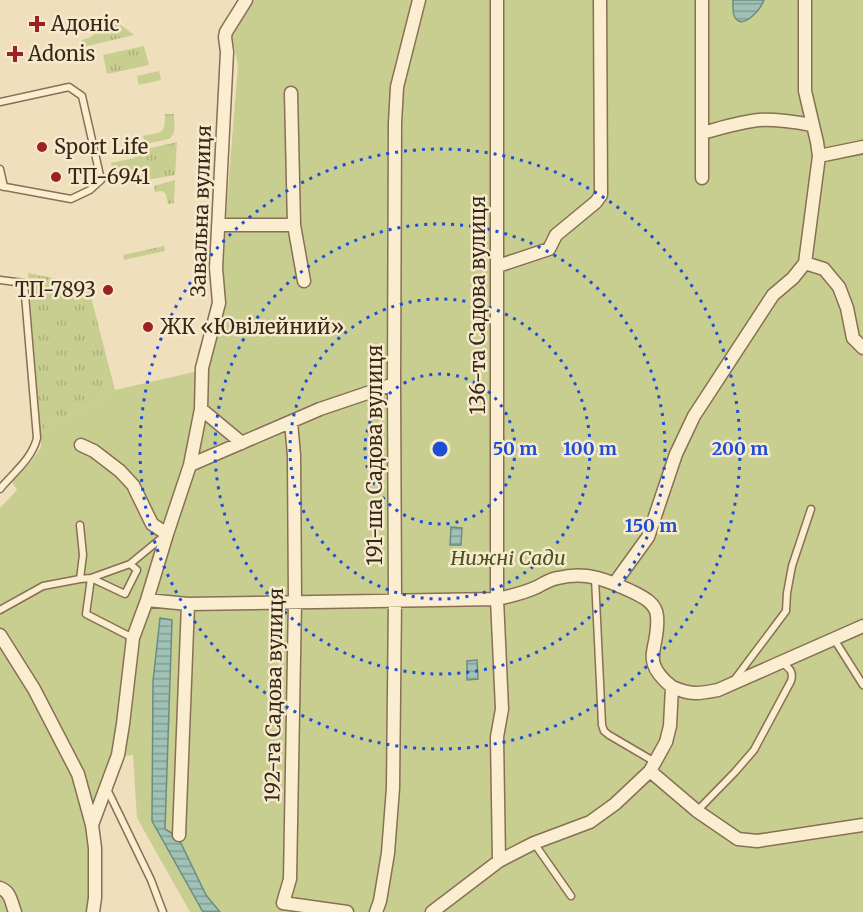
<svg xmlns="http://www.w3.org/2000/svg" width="863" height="912" font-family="Merriweather,serif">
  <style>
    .grass { fill: url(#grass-tufts) }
    .garden { fill: #c8ce90 }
    .water { fill: url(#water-rules); stroke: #688e84; stroke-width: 1.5 }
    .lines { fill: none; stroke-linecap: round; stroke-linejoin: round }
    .service-casing { stroke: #886f55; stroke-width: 9 }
    .minor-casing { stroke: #886f55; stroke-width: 15 }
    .service { stroke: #faedd0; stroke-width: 6 }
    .minor { stroke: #faedd0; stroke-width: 12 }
    .ring { fill: none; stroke: #1d4ed8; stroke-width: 3; stroke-dasharray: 3 6 }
    .poi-dot { fill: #9a2226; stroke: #f7e9cc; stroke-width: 2 }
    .labels { text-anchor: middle; stroke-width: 5; stroke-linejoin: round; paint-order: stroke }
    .poi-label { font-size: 20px; fill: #37271b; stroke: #f7e9cc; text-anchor: start }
    .street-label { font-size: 20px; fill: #37271b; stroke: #f7e9cc }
    .park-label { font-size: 20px; font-style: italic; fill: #485420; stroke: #f7e9cc }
    .centre { fill: #1d4ed8; stroke: #f7e9cc; stroke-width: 3 }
    .ring-label { font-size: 18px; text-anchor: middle; font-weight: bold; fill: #1d4ed8; stroke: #f7e9cc; stroke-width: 5; stroke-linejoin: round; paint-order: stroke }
  </style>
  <defs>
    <pattern id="grass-tufts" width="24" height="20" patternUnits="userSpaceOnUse" patternTransform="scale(1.5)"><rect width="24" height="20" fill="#c8ce90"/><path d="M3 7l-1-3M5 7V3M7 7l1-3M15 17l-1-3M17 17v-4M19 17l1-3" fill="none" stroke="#acb17c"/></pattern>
    <pattern id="water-rules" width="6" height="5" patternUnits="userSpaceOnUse" patternTransform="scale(1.5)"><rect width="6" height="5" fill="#a1c1b6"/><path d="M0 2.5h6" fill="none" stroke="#849d93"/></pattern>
  </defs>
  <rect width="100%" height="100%" fill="#f0dfbc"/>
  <!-- grass -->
  <path class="grass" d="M113,19L134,35L83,47L82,40C92,38 98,33 98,22Z
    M144,46L149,65L107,74L103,55Z
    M159,71L161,80L139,85L137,76Z
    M165,114H174C174,123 177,133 169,139L145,144L143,136C162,132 165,135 165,114Z
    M177,142L175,175L141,181L139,173L114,179L111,163L135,158L134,152L138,151Z
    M175,180L174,203L168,204L166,194L162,191L155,192L154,186Z
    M164,246L165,251L124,260L123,255Z
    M28,273L88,285L115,390L40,431Z"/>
  <!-- garden -->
  <path class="garden" d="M252,0H863V912H190L137,818L133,755L121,756L99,828L100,894L97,912H0V508L17,490L12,482L34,458L41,447L40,431L115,390L207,369L224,302L222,263L238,66L232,35Z"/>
  <!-- water -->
  <path class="water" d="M733,0H764C761,8 745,29 736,19C732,15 733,5 733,0Z
    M451,527L462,528L461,545H450Z
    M160,618L172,620L165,829L178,837L206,895L220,912H203L152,821L153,681Z
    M477,660L478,679L467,680V661Z"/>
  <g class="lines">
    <defs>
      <path id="service" d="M0,102L69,87L82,96L101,180L90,190L71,199L0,186
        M0,169L4,187
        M0,280L24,283L37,438C32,459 13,473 0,489
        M130,564L164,536
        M595,578L602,725L604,731L609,735L655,762
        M80,579L91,578L130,564L137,570L125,594L91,578L86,614L133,638
        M0,610L43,586L80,579L83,555L80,525
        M834,639L863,685
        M735,679L786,611L787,593L792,566L811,509
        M106,787L151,880L163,912
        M697,811L735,772L754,750L791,681C794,671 789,668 781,662
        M534,843L571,896"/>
      <path id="minor" d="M497,0V599L502,709L497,737L499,861
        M805,0V91L817,142L819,156L805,263
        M291,93L294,225L304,281
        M702,133C721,128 740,122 759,120C777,119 795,122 812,125
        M819,156L863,147
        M702,178V0
        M218,225H294
        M805,263L824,269L839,287L847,308L853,338L863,348
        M498,266L549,249L556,235L596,202L601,195L600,0
        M201,409L242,443
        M291,422L294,455L295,601L290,879L283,903L347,912
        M81,445L94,451L120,471L133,485L152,524L167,534
        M190,465L320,409L394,384
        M614,584L648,537L676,454L694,416L773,295L793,278L805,263
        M147,600L188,604L497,599C511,596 524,593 537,587C543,584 550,579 558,578C587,571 607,580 633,592C643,597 656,603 657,616C660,650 638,659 672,687L670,726L666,742L650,771L615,804L590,822L534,843L499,861L432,912
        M0,635L34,689L78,774L92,825L95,848V898L93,912
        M672,687C691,695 698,694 718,690L863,626
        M650,771L697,811L738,839L757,841L863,825
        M92,825L118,755L123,724L133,638L147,600L167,534L190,465L201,409L202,368L219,303L216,268L227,52L225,37L226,32L246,0
        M179,835L188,604
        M0,888C11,892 11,902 15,912
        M376,912L380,901L388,853L393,788L395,600L394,384L395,123L397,87L419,0"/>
    </defs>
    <!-- service casing -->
    <use href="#service" class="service-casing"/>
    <!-- minor casing -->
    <use href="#minor" class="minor-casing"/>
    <!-- service -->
    <use href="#service" class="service"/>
    <!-- minor -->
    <use href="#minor" class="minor"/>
  </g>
  <!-- distance rings -->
  <g class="ring">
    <circle cx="440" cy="449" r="75"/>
    <circle cx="440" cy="449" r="150"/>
    <circle cx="440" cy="449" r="225"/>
    <circle cx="440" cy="449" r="300"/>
  </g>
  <!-- markers -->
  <g class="poi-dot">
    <path d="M34 15h6v6h6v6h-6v6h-6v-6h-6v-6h6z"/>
    <path d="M12 45h6v6h6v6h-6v6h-6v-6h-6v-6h6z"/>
    <circle cx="42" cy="147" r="6"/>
    <circle cx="56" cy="177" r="6"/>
    <circle cx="108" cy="290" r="6"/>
    <circle cx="148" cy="327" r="6"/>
  </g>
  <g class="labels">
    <!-- poi labels -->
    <g class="poi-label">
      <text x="51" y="31">Адоніс</text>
      <text x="28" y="61">Adonis</text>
      <text x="54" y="154">Sport Life</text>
      <text x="68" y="184">ТП-6941</text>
      <text x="96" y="297" text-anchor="end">ТП-7893</text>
      <text x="160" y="334">ЖК «Ювілейний»</text>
    </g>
    <!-- street labels -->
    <g class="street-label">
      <text transform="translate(201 211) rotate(-88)" y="7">Завальна вулиця</text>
      <text transform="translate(478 305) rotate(-90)" y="7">136-та Садова вулиця</text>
      <text transform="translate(375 455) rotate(-90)" y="7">191-ша Садова вулиця</text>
      <text transform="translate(274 695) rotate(-89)" y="7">192-га Садова вулиця</text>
    </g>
    <!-- park labels -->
    <g class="park-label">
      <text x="508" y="565">Нижні Сади</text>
    </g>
  </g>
  <circle cx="440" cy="449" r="9" class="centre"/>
  <g class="ring-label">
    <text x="515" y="455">50 m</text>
    <text x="590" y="455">100 m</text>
    <text x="740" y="455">200 m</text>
    <text x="651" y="532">150 m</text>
  </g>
</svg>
